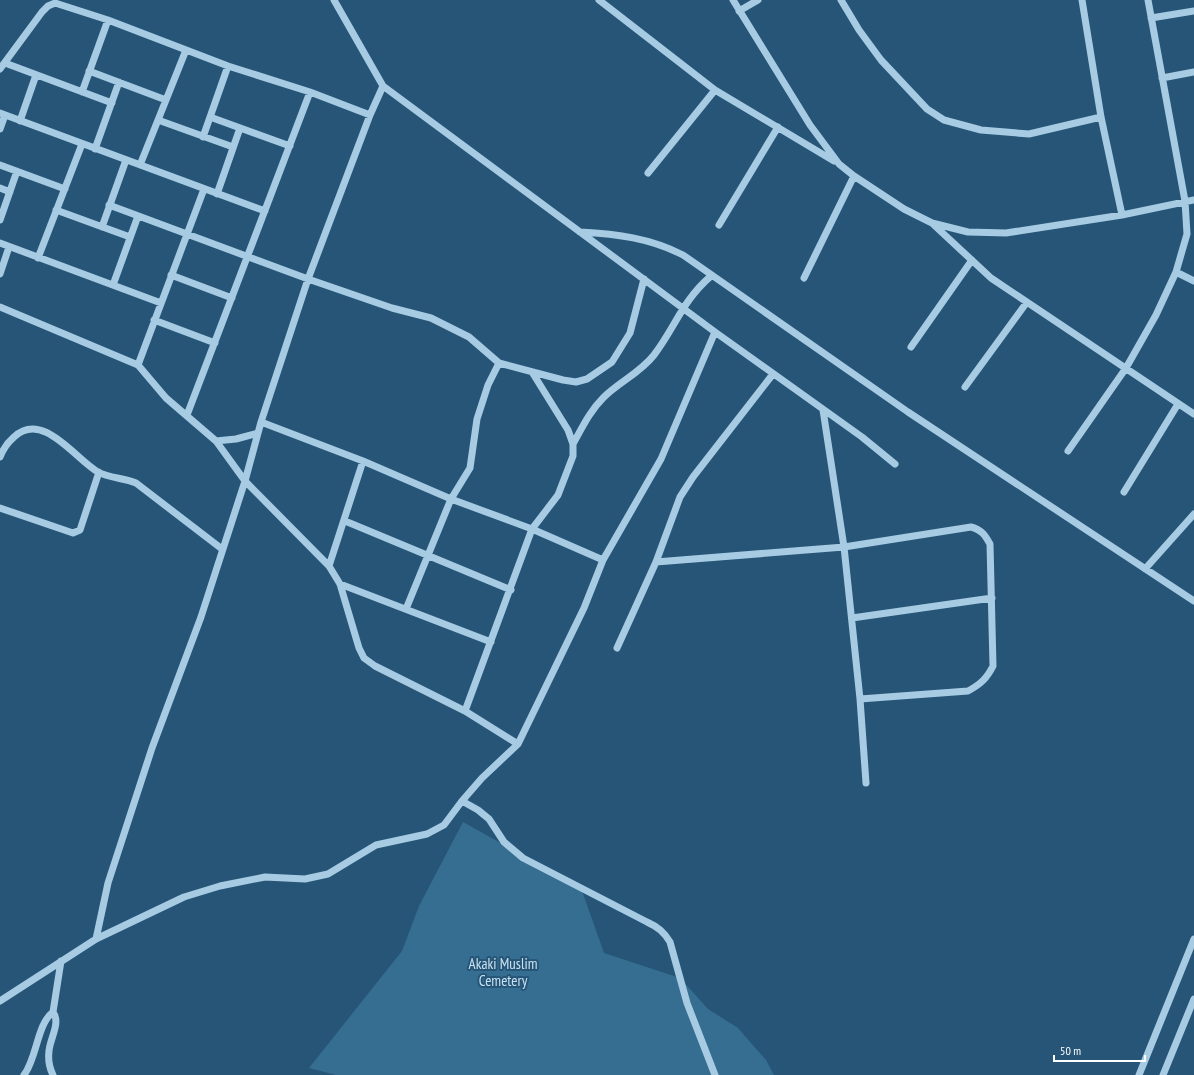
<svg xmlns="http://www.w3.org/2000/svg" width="1194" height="1075" font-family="'PT Sans Narrow',sans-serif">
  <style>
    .green { fill: #366e92 }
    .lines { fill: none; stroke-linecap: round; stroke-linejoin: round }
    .minor { stroke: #a7cbe2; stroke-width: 7 }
    .labels { text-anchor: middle; stroke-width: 4; stroke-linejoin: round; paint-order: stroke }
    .park-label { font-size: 15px; fill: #c9e2f2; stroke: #265577 }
  </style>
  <rect width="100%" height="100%" fill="#265577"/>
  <!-- green -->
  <path class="green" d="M463,822L581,888L604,953L680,978L708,1009L738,1028L766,1060L774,1075H336L309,1068L402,951L419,906Z"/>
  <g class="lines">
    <!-- minor -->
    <path class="minor" d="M599,0L715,90L834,161
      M733,0L810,125L839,164L854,176L904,209L932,223L968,232L1006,233L1122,215L1194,200
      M841,0L859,30L881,60L927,109L944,120L981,130L1029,134L1101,117
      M1082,0L1101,117L1122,215
      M739,11L758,0
      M1151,18L1194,11
      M5,63L112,103
      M0,69L42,12L48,6L55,3L108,20L228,66L310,92L370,115L308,279L261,422L245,481L201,617L152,748L108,883L96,939
      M89,71L166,100
      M1162,78L1194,72
      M82,92L108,20
      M0,113L265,211
      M370,115L383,86
      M210,117L290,146
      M158,120L233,147
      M20,121L36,75
      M0,129L5,115
      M203,137L228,66
      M95,149L119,82
      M0,165L65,189
      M140,165L186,50
      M648,173L715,90
      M0,188L10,192
      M217,194L240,128
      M109,205L308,279L392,308L431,318L469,337L499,363L563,380L576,382L587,379L612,362L630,333L644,279
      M56,210L130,237
      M0,220L17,171
      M719,225L778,127
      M934,225L991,278L1194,414
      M102,227L126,160
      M580,232C617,234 650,238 683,255L908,412L1194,601
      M0,243L161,303
      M38,258L82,144
      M1176,272L1194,281
      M0,274L9,247
      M171,275L232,298
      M804,278L854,176
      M113,285L138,216
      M0,307L138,365L166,398L216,441L245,481L329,566L340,584L359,648L364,658L375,666L465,711L518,744
      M154,320L215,343
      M715,332L862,437L895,464
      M911,347L972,260
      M138,365L204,189
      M965,387L1027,302
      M823,410L844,547L860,699L866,783
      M187,415L310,92
      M261,422L363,461L451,499L532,529L603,560
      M216,441L236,439L258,433
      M573,444C582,428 590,411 603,398C619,382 640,373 654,355C676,326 682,301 711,276
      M1068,451L1126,368L1156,315L1176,272L1187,234L1185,201L1148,0
      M0,457C3,449 7,443 14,437C43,410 75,459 98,472C109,478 124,478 136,483L222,549
      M1124,492L1178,404
      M0,508L73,533L80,530L99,472
      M345,521L511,590
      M656,562L844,547L971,527C982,530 985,535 990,544L993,666C987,678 981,684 968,691L860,699
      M329,566L363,461
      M1145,569L1194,514
      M340,584L491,642
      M406,609L451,499L470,468L477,419L488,385L499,363
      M852,618L992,598
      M617,648L656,562L680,497L693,477L773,374
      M465,711L532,529L558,495L573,456V444L568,430L532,372
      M462,801L478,810L489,819L504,842L523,858L647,922C658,927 664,932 670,942L687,1003L715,1075
      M0,1001L96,939L184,897L220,886L265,877L305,879L328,874L376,845L427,834L444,825L462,801L482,778L518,744L584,608L603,560L661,459L715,332L383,86L334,0
      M24,1075C37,1058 37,1024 53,1012
      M53,1075C49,1067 48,1059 49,1051C50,1038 61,1023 53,1012L61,961
      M1139,1075L1194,939
      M1163,1075L1194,999"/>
  </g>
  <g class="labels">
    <!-- park labels -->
    <g class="park-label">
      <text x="503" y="969">Akaki Muslim<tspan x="503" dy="17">Cemetery</tspan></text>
    </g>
  </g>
  <!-- scale -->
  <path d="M1054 1055v6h91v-6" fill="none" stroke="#ffffff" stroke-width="2"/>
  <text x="1060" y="1055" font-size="12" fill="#ffffff" stroke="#265577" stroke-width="3" paint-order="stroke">50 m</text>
</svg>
